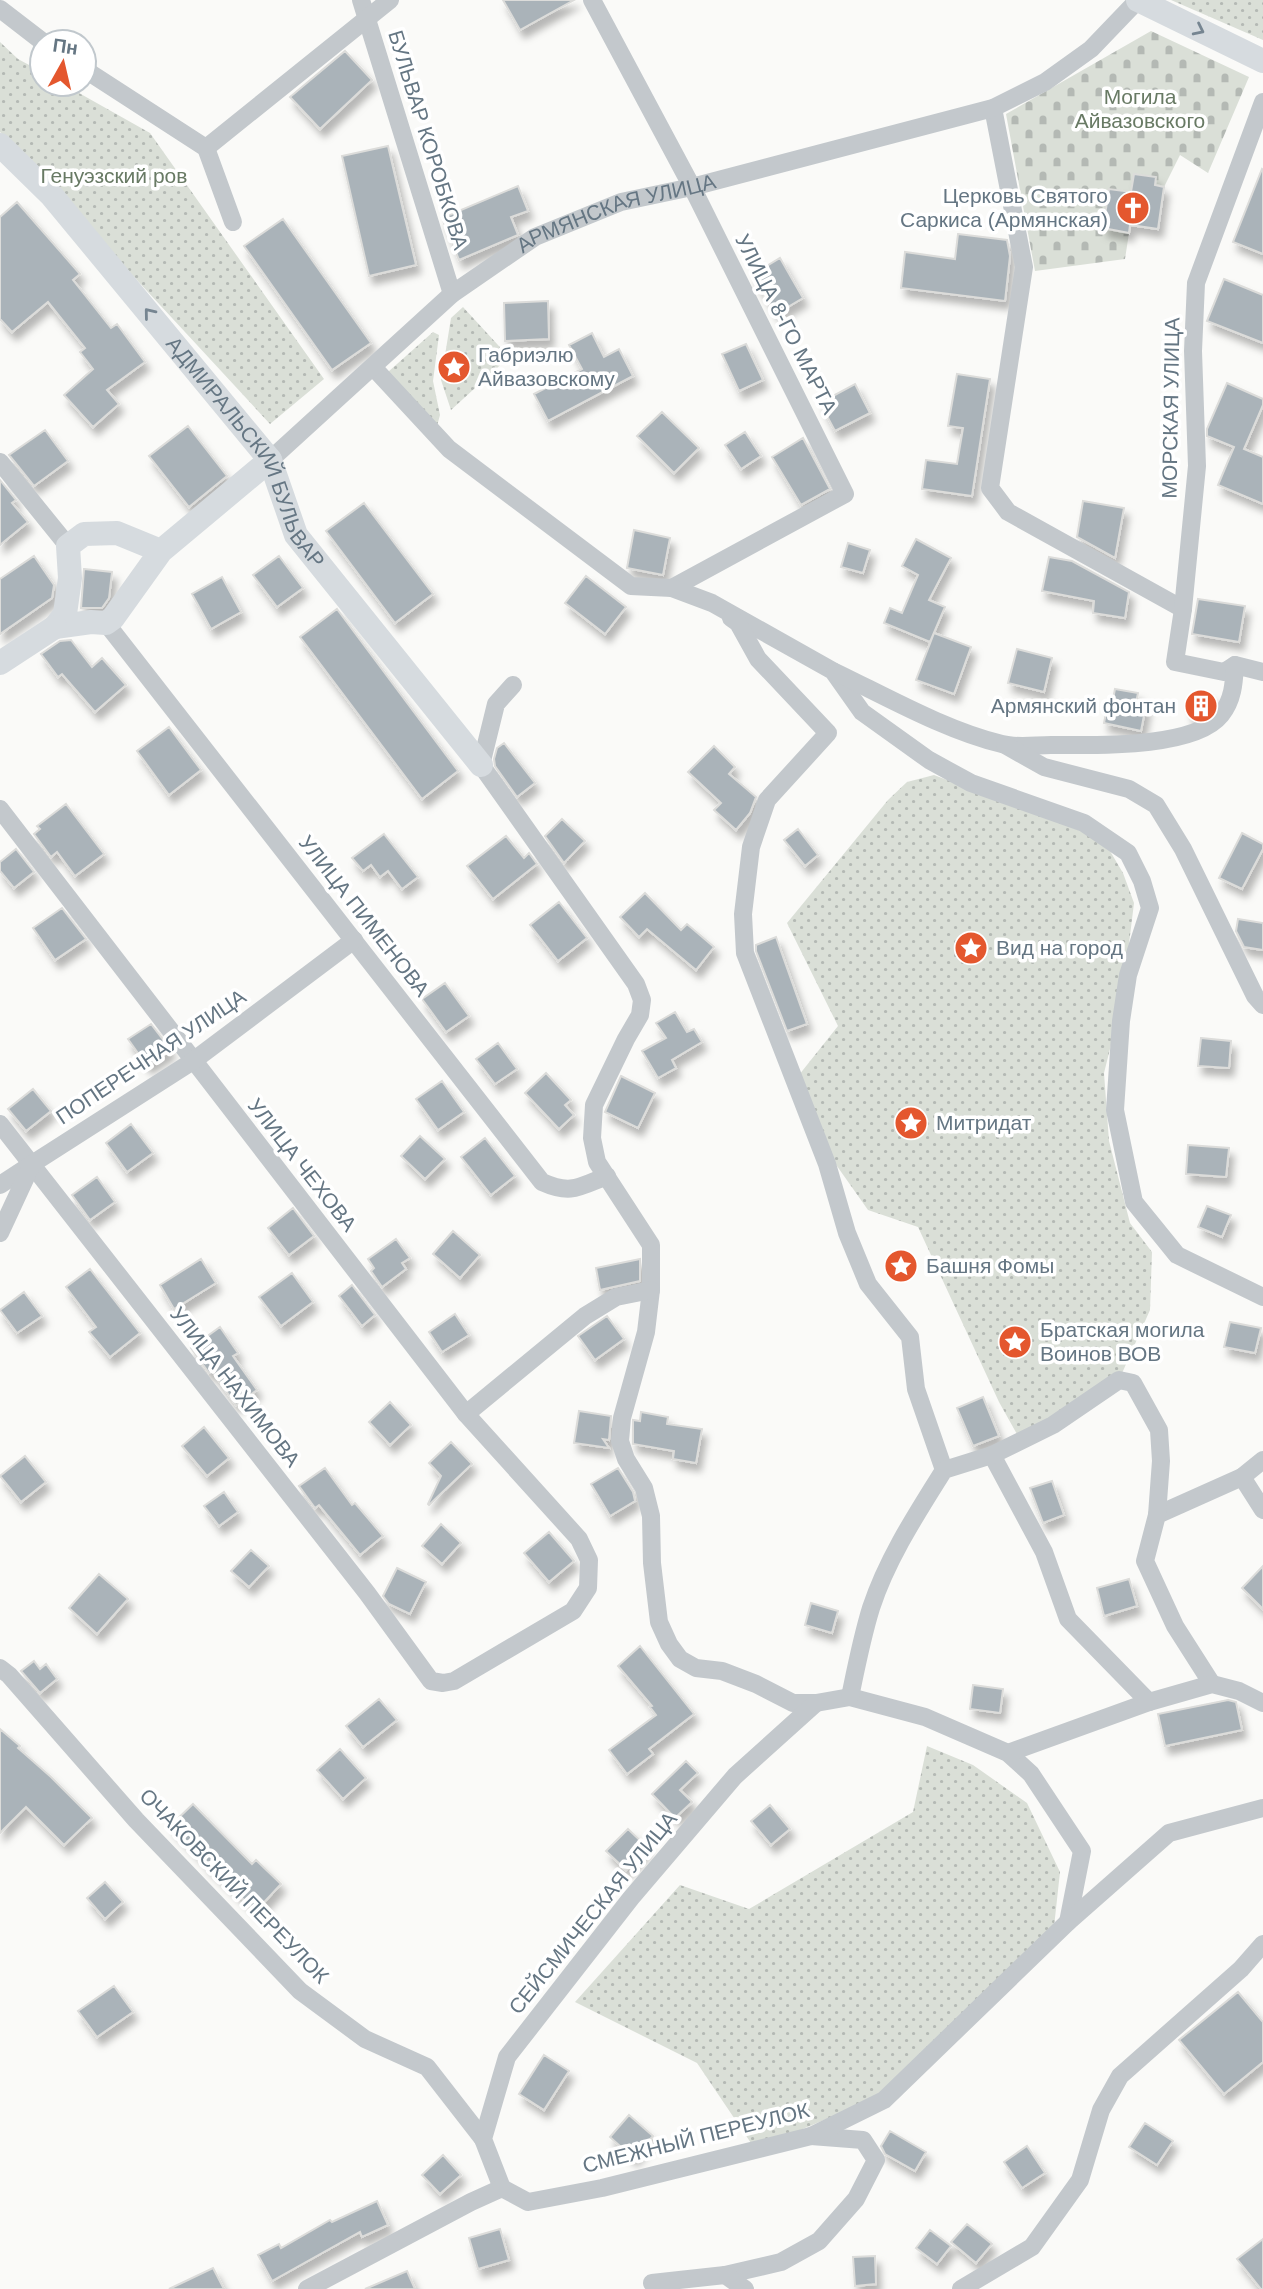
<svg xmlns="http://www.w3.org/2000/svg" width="1263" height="2289" font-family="Helvetica,sans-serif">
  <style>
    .grass { fill: url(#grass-dots) }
    .cemetery { fill: url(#cemetery-stones) }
    .building { fill: #aab3b9; stroke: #dcdcda; stroke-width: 2; filter: url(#shadow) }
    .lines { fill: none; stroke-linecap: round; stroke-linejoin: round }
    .street { stroke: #c3c8cc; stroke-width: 18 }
    .secondary { stroke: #d6dbdf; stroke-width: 24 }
    .oneway { stroke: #768591 }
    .labels { text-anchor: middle; stroke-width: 7; stroke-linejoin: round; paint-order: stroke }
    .park-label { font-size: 21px; fill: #687a64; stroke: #fff }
    .street-label { font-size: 21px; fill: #657683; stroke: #fff }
    .poi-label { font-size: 21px; fill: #657683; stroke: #fff; text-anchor: start }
  </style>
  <defs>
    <pattern id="grass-dots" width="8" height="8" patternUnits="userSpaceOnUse" patternTransform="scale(1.75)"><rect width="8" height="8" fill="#dadfd7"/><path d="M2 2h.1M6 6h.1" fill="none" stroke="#b4b9b4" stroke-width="1.8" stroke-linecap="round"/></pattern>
    <pattern id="cemetery-stones" width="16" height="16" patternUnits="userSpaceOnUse" patternTransform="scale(1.75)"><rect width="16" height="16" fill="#dadfd7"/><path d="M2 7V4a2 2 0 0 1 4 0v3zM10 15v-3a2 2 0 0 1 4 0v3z" fill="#b4b9b4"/></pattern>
    <filter id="shadow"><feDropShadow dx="4.5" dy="8" stdDeviation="3.5" flood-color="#0004"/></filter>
  </defs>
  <rect width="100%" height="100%" fill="#fafaf8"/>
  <!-- grass -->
  <path class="grass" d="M1171,0H1263V40Z
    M0,42L18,59L42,72V84H63L150,133L324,379L270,424L0,132Z
    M463,307L509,357L451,410L441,380L451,318Z
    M433,332L439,335L433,381L440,415L437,426L388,372Z
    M934,775L1081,831L1110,851L1123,873L1134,903L1122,1001L1104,1073L1109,1141L1130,1223L1152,1252L1150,1310L1119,1380L1018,1436L999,1402L918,1227L868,1210L832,1159L799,1075L838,1026L787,923L888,800L907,782Z
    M927,1746L973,1765L1027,1803L1060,1872L1054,1927L872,2100L755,2149L697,2063L575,2002L680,1885L749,1909L913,1812Z"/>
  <!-- cemetery -->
  <path class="cemetery" d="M1151,31L1249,77L1208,173L1180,155L1164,187L1155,185L1156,177L1134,174L1131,192L1109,189L1103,228L1129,233L1125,259L1035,271L1006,114Z"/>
  <!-- building -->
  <path class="building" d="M503,0H574L520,30Z
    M345,51L372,80L320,129L290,97Z
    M388,146L416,265L369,276L342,156Z
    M1262,169L1263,170V254L1233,242Z
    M1134,174L1156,177L1155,185L1164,187L1158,229L1130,225L1129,233L1103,228L1109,189L1131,192Z
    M518,186L528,211L511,217L518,235L459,260L442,218Z
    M17,202L80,274L73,280L111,328L117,324L145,362L107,390L119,404L93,427L64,395L93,369L80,352L85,348L48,302L12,332L0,319V217Z
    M283,219L371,343L332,370L244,246Z
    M958,234L1007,240L1010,256L1005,301L901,288L905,252L955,259Z
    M780,258L803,298L776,314L752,275Z
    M1224,279L1263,295V343L1207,321Z
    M548,301L549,339L505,341L504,303Z
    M592,333L604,357L619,349L633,376L548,421L534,394L582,369L569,345Z
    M746,344L763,380L739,391L722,354Z
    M957,374L990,379L972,496L922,489L926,460L957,464L963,428L948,426Z
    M1227,383L1263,399V405L1244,449L1263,457V504L1218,485L1234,447L1207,436V429Z
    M855,384L870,413L835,431L820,403Z
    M662,412L699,448L674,473L637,436Z
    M188,426L227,476L189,507L149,456Z
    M45,430L68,461L34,486L9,455Z
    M745,432L761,456L741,469L725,445Z
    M803,438L830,489L801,505L772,457Z
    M0,480L16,500L12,503L28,522L0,545Z
    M1083,501L1124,508L1115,558L1077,537Z
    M364,503L433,594L395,623L326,531Z
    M634,530L670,538L663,575L627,568Z
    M916,539L951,558L929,600L945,607L930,642L884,623L890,608L902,613L918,575L902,566Z
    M848,543L870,550L863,573L841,567Z
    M34,556L54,585L52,598L0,634V579Z
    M279,556L303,588L277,607L253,575Z
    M1049,557L1072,561L1129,592L1125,618L1093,613L1094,601L1042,591Z
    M84,569L112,572L109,598L102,608H81Z
    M586,576L626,607L605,634L565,603Z
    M222,577L241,612L211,629L192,594Z
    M1198,599L1245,606L1239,642L1192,634Z
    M337,609L458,771L422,799L300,637Z
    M934,633L971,647L954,694L916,680Z
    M71,640L92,667L102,658L126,685L95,712L62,674L58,677L41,654L60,641Z
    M1017,649L1052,658L1044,692L1008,683Z
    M1115,689L1138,693L1136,703L1146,705L1141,731L1104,723L1109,698L1113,699Z
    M1213,695V707L1203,715L1189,716L1188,697Z
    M169,727L201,770L169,795L137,751Z
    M504,743L535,783L517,797L495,766L494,759L497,748Z
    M714,746L735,767L729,774L756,797L750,813L736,830L714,810L721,803L688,772Z
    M66,804L104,854L75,876L57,852L51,857L34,834L40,829L37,826Z
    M562,819L585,841L564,863L545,836Z
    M798,829L818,855L805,866L784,840Z
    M1242,833L1263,844V849L1242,889L1219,878Z
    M384,834L418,877L402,889L388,871L380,877L371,865L363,871L352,858Z
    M506,836L524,858L529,853L537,864L493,899L467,866Z
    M16,849L34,872L14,888L0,871V862Z
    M645,893L681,930L687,924L714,947L696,970L647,929L639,937L620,917Z
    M559,902L587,938L558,961L530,925Z
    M62,908L86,939L55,960L33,928Z
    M1238,919L1263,923V950L1244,947L1236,931Z
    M776,937L807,1024L787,1031L756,951V945Z
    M445,983L469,1016L446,1032L422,999Z
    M675,1012L687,1032L694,1029L702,1042L672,1060L676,1068L658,1078L642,1051L666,1038L656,1023Z
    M151,1024L171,1050L147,1066L128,1039Z
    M1201,1038L1231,1041L1229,1068L1198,1066Z
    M498,1043L517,1069L495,1084L476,1059Z
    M546,1073L571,1100L565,1105L574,1115L559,1129L525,1093Z
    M621,1076L655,1093L638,1128L605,1112Z
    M442,1081L464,1112L438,1130L416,1099Z
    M33,1089L51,1111L26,1131L8,1109Z
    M131,1124L153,1153L127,1172L106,1143Z
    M420,1136L445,1159L425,1179L401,1156Z
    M485,1138L515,1176L491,1195L461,1157Z
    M1188,1145L1229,1148L1226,1177L1186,1174Z
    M97,1177L115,1202L90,1220L72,1195Z
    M1207,1206L1231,1215L1222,1237L1198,1227Z
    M293,1208L314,1236L289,1255L268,1228Z
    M453,1231L480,1255L460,1278L433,1254Z
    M396,1239L410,1258L402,1263L406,1269L382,1287L371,1271L374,1268L368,1259Z
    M201,1259L216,1283L174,1309L160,1285Z
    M640,1259V1281L600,1290L596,1268Z
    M90,1269L140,1333L110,1357L89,1332L96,1327L66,1287Z
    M292,1273L313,1302L281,1326L259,1297Z
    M352,1285L375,1315L362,1326L339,1296Z
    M24,1292L42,1316L17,1333L0,1310Z
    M455,1314L469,1335L442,1352L429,1332Z
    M607,1316L624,1339L595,1360L578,1336Z
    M1230,1322L1261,1328L1255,1353L1224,1347Z
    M220,1327L238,1353L233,1356L257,1390L236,1405L212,1371L209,1373L191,1348Z
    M983,1397L999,1436L973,1446L957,1408Z
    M390,1402L411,1425L390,1445L369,1422Z
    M579,1411L611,1416L609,1440L603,1439L609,1448L574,1443Z
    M641,1412L668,1417L667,1424L702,1429L696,1463L673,1459L674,1451L633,1444V1420L640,1421Z
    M204,1427L229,1458L207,1476L182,1446Z
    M451,1442L472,1464L429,1505L428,1504L441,1476L429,1463Z
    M25,1456L46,1482L21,1502L0,1476Z
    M325,1468L352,1505L355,1503L383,1536L360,1555L319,1505L315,1508L299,1486Z
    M618,1468L633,1492L635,1501L610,1516L591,1484Z
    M1052,1481L1064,1515L1043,1523L1030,1488Z
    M224,1492L238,1512L219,1526L204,1506Z
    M441,1524L461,1543L442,1564L422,1546Z
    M549,1532L574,1561L549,1582L524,1553Z
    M251,1550L269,1566L249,1587L231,1571Z
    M1263,1566V1609L1242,1588Z
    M397,1568L426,1582L410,1614L389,1604L383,1596Z
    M99,1574L128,1599L97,1634L69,1608Z
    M1129,1579L1137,1606L1104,1616L1097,1588Z
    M811,1603L838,1611L832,1633L805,1625Z
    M640,1646L694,1714L649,1749L653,1754L627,1774L609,1750L656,1715L650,1707L652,1706L618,1666Z
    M34,1661L40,1669L46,1664L57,1679L40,1693L21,1671Z
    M973,1685L1003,1689L1000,1713L970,1709Z
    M379,1699L397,1720L363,1747L346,1726Z
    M1228,1700L1236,1702L1242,1730L1165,1746L1158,1714Z
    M0,1729L20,1746L18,1748L51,1777L92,1818L64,1845L26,1807L0,1833Z
    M340,1749L366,1778L343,1799L317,1770Z
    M686,1761L698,1773L680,1790L692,1802L675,1818L652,1794Z
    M193,1804L252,1864L256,1860L281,1884L256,1911L205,1864L206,1863L170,1826Z
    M770,1805L790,1829L771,1845L751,1821Z
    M628,1829L647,1847L626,1870L606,1851Z
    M105,1882L123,1902L105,1919L87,1898Z
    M114,1986L133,2012L97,2037L78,2011Z
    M1238,1992L1263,2022V2062L1224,2094L1179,2040Z
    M544,2055L569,2071L544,2110L519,2094Z
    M629,2115L653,2136L633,2158L610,2137Z
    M1145,2123L1173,2141L1157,2165L1129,2147Z
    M890,2131L926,2152L915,2171L885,2154L881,2146Z
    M1027,2146L1045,2173L1022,2188L1004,2162Z
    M443,2155L461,2175L440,2194L422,2175Z
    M377,2201L388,2225L362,2237L360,2232L272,2281L258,2255L279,2244L281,2248L330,2220L332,2222Z
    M967,2224L992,2244L976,2263L951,2242Z
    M500,2229L509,2260L478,2269L469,2238Z
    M930,2230L951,2246L937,2264L916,2248Z
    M1263,2239V2289H1261L1237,2259Z
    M875,2256L876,2284L855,2286L853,2257Z
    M213,2268L224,2289H169Z
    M407,2271L415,2289H365Z"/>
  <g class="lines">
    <!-- street -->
    <g class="street">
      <path d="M361,0L452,294"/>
      <path d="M592,0L692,187L845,494L672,588"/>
      <path d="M0,9L43,42"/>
      <path d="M84,69L206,148L233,222"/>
      <path d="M993,108L1024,267L990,488L1008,512L1183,609"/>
      <path d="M206,148L390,0"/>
      <path d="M373,367L449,449L631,586L672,588L712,603L833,671L862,712L929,760L971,783L1084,823L1128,853L1142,881L1150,908L1128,975L1121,1021L1115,1110L1134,1202L1177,1255L1263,1297"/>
      <path id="s1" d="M270,460L452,294L535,237L621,202L692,187L993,108L1045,82L1091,49L1137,1"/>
      <path d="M0,462L68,546"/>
      <path d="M731,618L738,623L758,659L828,733L767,800L751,847L743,914L745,953L827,1164L847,1233L868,1284L910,1337L916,1389L944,1470"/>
      <path d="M106,623L542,1182C571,1195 579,1187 607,1176"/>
      <path d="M1235,665L1224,672L1175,662L1183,609L1197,466L1193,351L1196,283L1263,102"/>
      <path d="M835,672C887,697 947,731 1002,744C1017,748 1035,745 1051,745C1091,745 1194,749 1221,715C1233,700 1234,683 1235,665L1263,672"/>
      <path d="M513,685L496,704L481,765L636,984L642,1000L640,1015L626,1039L594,1105L592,1138L597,1162L651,1245V1290L646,1332L622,1418L620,1441L626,1459L644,1488L651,1516L652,1563L659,1622L669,1644L680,1659L696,1668L722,1671L756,1684L793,1703H816L850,1697L925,1717L1008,1753L1031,1774L1082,1851L1068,1922"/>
      <path d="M1005,745L1044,767L1129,789L1156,805L1183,849L1255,996L1263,1005"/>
      <path d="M0,809L466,1414L579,1539L589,1560L588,1588L573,1611L454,1681L443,1683L431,1681L367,1593L0,1124"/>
      <path d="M0,1185L32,1164"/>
      <path d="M0,1233L32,1164L193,1061L354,940"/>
      <path d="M466,1414L585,1316L616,1297L651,1290"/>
      <path d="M992,1455L1044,1552L1068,1619L1149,1702"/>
      <path d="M1242,1477L1263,1510"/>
      <path d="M0,1668L9,1675L136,1820L300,1991L365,2039L427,2067L483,2139"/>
      <path d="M1212,1684L1175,1626L1145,1561L1157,1515L1242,1477L1263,1460"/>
      <path d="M850,1697C856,1668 862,1637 871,1608C887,1559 917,1513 944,1470L992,1455L1053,1425L1119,1380L1133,1383L1159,1430L1161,1461L1157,1515"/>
      <path d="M1008,1753L1149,1702L1212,1684L1239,1691L1263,1703"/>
      <path d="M502,2188L483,2139L507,2057L631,1898L735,1776L816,1703"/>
      <path d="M725,2275L781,2262L819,2241L856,2199L876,2160L863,2140L811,2136"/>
      <path d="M652,2283L725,2275L745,2289"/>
      <path d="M307,2289L471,2202L502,2188L528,2202L602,2188L811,2136L884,2100L1068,1922L1169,1833L1263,1808"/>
      <path d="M961,2289L1032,2247L1080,2180L1101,2110L1120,2076L1241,1969L1263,1944"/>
    </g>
    <!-- secondary -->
    <g class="secondary">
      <path d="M1138,0L1263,61"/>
      <path id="s2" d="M0,145L52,196L270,460L296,535L481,765"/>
      <path d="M161,551L117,533L84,534L68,546L70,578L65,614L55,627L91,622L106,623L113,618L161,551L270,460"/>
      <path d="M0,663L55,627"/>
    </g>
  </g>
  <!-- one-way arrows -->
  <defs><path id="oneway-chevron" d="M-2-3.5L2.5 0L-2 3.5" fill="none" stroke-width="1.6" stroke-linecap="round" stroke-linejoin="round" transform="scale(1.75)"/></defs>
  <g class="oneway">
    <use href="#oneway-chevron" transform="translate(1199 30) rotate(26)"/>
    <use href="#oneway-chevron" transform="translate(149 313) rotate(-129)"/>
  </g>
  <!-- icons -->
  <defs>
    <symbol id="church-disc" viewBox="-11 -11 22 22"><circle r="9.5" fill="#e4572e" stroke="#fff"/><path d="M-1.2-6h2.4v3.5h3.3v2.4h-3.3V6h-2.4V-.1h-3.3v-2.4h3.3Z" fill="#fff"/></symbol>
    <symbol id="sight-disc" viewBox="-11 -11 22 22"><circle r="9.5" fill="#e4572e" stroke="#fff"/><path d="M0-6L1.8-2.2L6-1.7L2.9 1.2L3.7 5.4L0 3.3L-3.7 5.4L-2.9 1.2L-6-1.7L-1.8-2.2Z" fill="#fff"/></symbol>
    <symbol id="building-disc" viewBox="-11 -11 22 22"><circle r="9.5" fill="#e4572e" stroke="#fff"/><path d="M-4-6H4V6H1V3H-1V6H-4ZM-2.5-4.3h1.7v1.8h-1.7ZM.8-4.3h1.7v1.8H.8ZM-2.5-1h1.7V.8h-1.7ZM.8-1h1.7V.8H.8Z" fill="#fff"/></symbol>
  </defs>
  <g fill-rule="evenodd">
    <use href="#church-disc" x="1114" y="189" width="38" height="38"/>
    <use href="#sight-disc" x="435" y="348" width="38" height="38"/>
    <use href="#building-disc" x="1182" y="687" width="38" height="38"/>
    <use href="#sight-disc" x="952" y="929" width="38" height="38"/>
    <use href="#sight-disc" x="892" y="1104" width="38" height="38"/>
    <use href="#sight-disc" x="882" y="1247" width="38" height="38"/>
    <use href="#sight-disc" x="996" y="1323" width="38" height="38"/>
  </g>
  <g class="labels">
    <!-- park labels -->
    <g class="park-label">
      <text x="1140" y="104">Могила<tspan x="1140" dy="24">Айвазовского</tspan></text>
      <text x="114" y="183">Генуэзский ров</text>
    </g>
    <!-- street labels -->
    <g class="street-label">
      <text transform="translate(428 140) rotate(73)" y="7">БУЛЬВАР КОРОБКОВА</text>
      <text dy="7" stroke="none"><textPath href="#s1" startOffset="432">АРМЯНСКАЯ УЛИЦА</textPath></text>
      <text transform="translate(786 324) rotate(63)" y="7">УЛИЦА 8-ГО МАРТА</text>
      <text transform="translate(1171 408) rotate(-89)" y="7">МОРСКАЯ УЛИЦА</text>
      <text dy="7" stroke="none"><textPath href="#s2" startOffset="396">АДМИРАЛЬСКИЙ БУЛЬВАР</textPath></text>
      <text transform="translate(364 916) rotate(52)" y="7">УЛИЦА ПИМЕНОВА</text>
      <text transform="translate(151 1057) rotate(-34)" y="7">ПОПЕРЕЧНАЯ УЛИЦА</text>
      <text transform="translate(302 1165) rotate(52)" y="7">УЛИЦА ЧЕХОВА</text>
      <text transform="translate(235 1387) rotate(52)" y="7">УЛИЦА НАХИМОВА</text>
      <text transform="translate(234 1886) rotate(46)" y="7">ОЧАКОВСКИЙ ПЕРЕУЛОК</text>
      <text transform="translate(593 1913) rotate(-51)" y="7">СЕЙСМИЧЕСКАЯ УЛИЦА</text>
      <text transform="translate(696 2138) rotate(-14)" y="7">СМЕЖНЫЙ ПЕРЕУЛОК</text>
    </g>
    <!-- poi labels -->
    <g class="poi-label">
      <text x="1108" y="203" text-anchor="end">Церковь Святого<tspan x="1108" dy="24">Саркиса (Армянская)</tspan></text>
      <text x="478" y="362">Габриэлю<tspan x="478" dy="24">Айвазовскому</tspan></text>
      <text x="1176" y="713" text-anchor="end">Армянский фонтан</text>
      <text x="996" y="955">Вид на город</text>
      <text x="936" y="1130">Митридат</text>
      <text x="926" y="1273">Башня Фомы</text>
      <text x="1040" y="1337">Братская могила<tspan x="1040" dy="24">Воинов ВОВ</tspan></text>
    </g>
  </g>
  <!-- north arrow -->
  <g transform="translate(63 63) rotate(8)"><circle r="33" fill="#ffffff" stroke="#c1c8cd" stroke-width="2"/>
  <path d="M0-5L12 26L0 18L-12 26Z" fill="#e4572e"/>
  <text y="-10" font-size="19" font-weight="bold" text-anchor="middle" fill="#657683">Пн</text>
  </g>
</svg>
